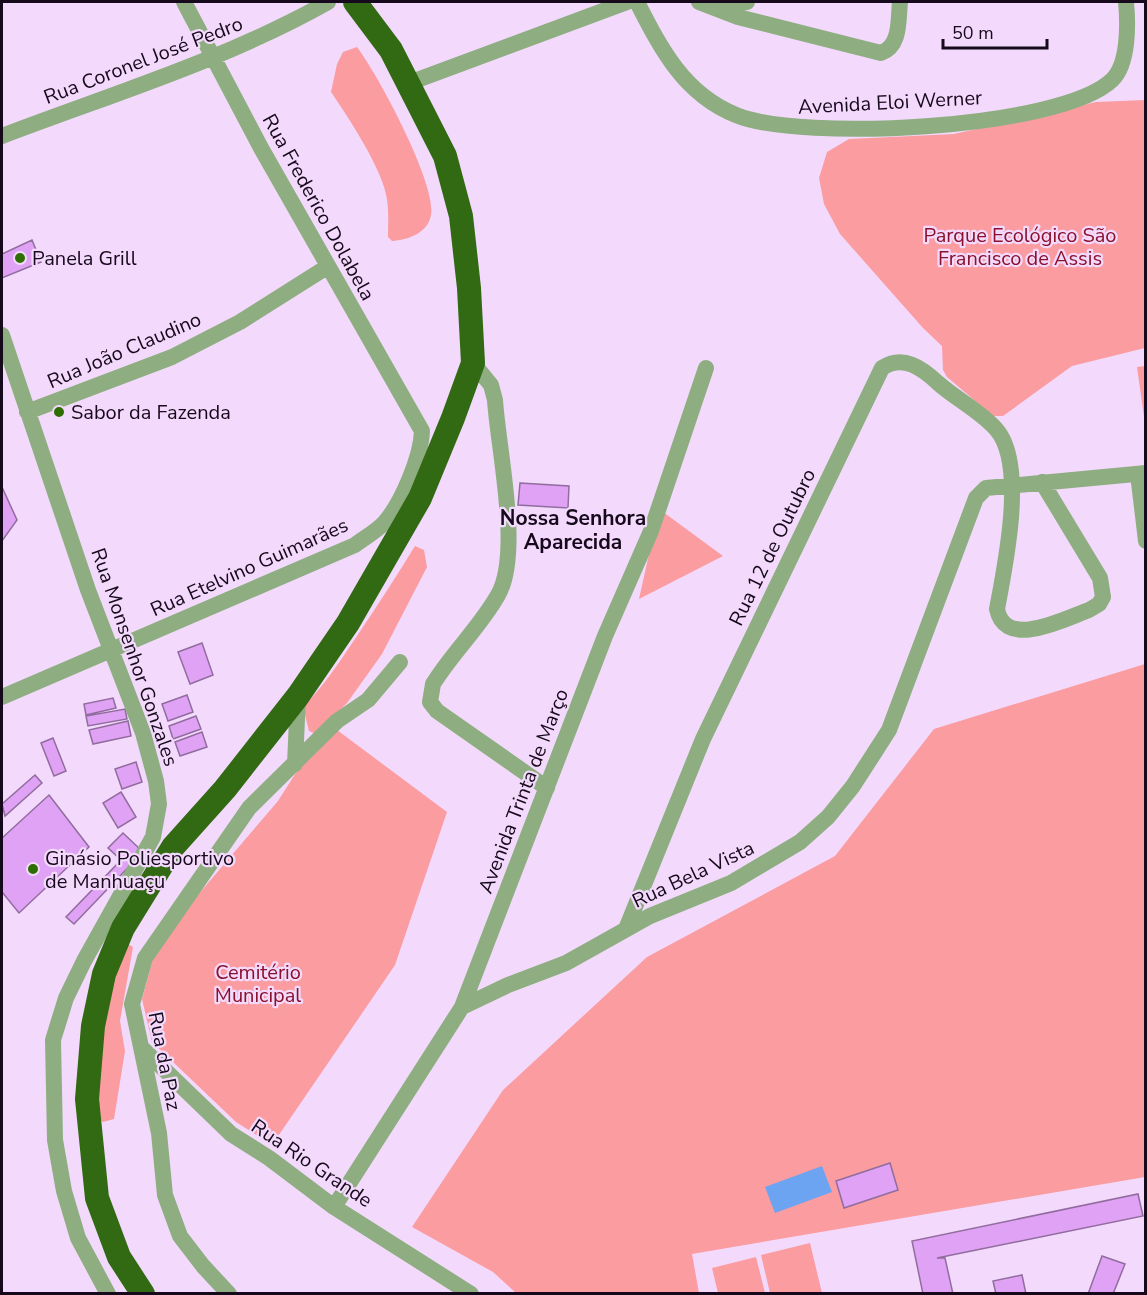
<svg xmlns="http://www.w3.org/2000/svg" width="1147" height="1295" font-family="'Nunito Sans',sans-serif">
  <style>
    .green { fill: #fa9ca0 }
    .water { fill: #6ca4f2 }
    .building { fill: #dfa2f4; stroke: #916c9e; stroke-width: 1.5 }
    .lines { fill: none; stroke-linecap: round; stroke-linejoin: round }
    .minor { stroke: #8eae81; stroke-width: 16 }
    .highway { stroke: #326913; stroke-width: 24 }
    .poi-dot { fill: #2e6d00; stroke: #f3dafc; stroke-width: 2 }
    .labels { text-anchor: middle; stroke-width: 4.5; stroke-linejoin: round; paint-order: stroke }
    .street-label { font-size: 20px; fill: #17091c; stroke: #f3dafc }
    .park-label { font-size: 20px; fill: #8a112b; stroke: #f3dafc }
    .poi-label { font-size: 20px; fill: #17091c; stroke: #f3dafc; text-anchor: start }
    .neighbourhood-label { font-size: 21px; font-weight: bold; fill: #17091c; stroke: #f3dafc }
  </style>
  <rect width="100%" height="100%" fill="#f3dafc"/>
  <!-- green -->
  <path class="green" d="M357,47C377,73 437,184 431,215C428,233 408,240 392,241L388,237C388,225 389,212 387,200C384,171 348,117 331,92L337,64L343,52Z
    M1145,100V348L1072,366L1003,416H993L947,377L943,370L942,346L923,328L840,234L824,204L819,178L827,152L849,139L954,134L1096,102Z
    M1145,366H1146L1145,424L1137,367Z
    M659,509L723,556L639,599Z
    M415,546L424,550L427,567L382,654L347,703L316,734L309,731L303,707C324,686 340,661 357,636C377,606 396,577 415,546Z
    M1145,664V1177L692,1254L699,1293H516L493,1272L412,1227L503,1090L647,957L835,856L934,729Z
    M337,730L447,812L395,965L272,1145L236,1122L152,1042L142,999L154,955L179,917L278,801L297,771Z
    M126,943L133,947L120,1021L125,1051L114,1119L103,1122L97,1117L103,1017Z
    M810,1243L822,1293H770L761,1255Z
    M756,1257L765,1293H718L712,1268Z"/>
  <!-- water -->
  <path class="water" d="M822,1166L832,1192L775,1213L765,1187Z"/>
  <!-- building -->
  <path class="building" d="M32,240L41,262L2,278V254Z
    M520,483L569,486L568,508L518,505Z
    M2,487L17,520L2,541Z
    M202,643L213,675L190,684L178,652Z
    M187,695L193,712L168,721L162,704Z
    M113,698L116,708L86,715L84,704Z
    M125,709L127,719L88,726L86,716Z
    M196,716L201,729L173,739L169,726Z
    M128,721L131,736L93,744L89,730Z
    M202,732L207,747L180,756L175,742Z
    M53,738L66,771L54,776L41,743Z
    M136,762L142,782L122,789L115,769Z
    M35,775L42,783L5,816L2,804Z
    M121,792L136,817L118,828L103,803Z
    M49,795L89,847L19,913L2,892V838Z
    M123,833L143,852L74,924L66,917L121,860L108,848Z
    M890,1163L898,1190L844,1208L836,1181Z
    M1138,1194L1143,1216L937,1258H945L953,1294H923L912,1241Z
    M1102,1256L1125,1264L1113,1294H1088Z
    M1022,1275L1026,1294H996L993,1281Z"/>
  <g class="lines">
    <!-- minor -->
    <path class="minor" d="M637,2C661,49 684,94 736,115C801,142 1061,129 1112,80C1129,64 1128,23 1126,2
      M699,2L738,17L881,53C901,46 898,20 900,2
      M711,6L747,2
      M409,83L627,2
      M2,136C112,94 225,60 328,2
      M2,335L88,590L143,733L156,781L159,804L153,837L84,961L66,998L53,1040L55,1140L64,1191L78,1238L108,1294
      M473,363L491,385L495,400C498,449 522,553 498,595C480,627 452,653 433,684L430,702L437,711L547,788
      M27,412L172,357L240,322L327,267
      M1138,474L1146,541
      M2,697L355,545C364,538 377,531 385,522C402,502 421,457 422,431L261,148L184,2
      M295,764L298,696
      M626,929L703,739L882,368C903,354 922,368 938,383C956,399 980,411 996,429C1027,464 1005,566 997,609C1005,650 1064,619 1089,610L1099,604L1103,597L1100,578L1042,482
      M462,1007L508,985L566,963L650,916L731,883L800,842L828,817L853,786L889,730L976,498L986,488L1146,473
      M143,1049L231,1134L269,1158L334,1207L471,1294
      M334,1207L462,1007L605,636L651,531L706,368
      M229,1294L203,1266L180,1236L165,1195L159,1133L132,1004L145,958L249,808L337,721L368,700L400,662"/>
    <!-- highway -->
    <path class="highway" d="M143,1294L119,1257L97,1198L87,1099L93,1026L104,974L123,928L173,847L225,789L298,696L348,623L420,498L453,418L473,363L469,288L461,216L445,156L391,50L355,2"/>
  </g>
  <!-- markers -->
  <g class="poi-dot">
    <circle cx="20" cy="258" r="6"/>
    <circle cx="59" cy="412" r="6"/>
    <circle cx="33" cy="869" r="6"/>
  </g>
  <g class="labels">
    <!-- street labels -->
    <g class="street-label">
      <text transform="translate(143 60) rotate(-21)" y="7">Rua Coronel José Pedro</text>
      <text transform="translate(890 102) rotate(-3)" y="7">Avenida Eloi Werner</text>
      <text transform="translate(319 207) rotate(61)" y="7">Rua Frederico Dolabela</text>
      <text transform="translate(124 350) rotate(-23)" y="7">Rua João Claudino</text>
      <text transform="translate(772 547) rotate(-64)" y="7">Rua 12 de Outubro</text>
      <text transform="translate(249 567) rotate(-24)" y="7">Rua Etelvino Guimarães</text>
      <text transform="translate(135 657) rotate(71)" y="7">Rua Monsenhor Gonzales</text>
      <text transform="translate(523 791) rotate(-69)" y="7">Avenida Trinta de Março</text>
      <text transform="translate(693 874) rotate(-25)" y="7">Rua Bela Vista</text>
      <text transform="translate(165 1061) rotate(79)" y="7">Rua da Paz</text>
      <text transform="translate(312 1163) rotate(34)" y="7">Rua Rio Grande</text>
    </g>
    <!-- park labels -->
    <g class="park-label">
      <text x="1020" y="242">Parque Ecológico São<tspan x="1020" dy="23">Francisco de Assis</tspan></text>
      <text x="258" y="979">Cemitério<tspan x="258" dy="23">Municipal</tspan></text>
    </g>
    <!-- poi labels -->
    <g class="poi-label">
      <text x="32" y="265">Panela Grill</text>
      <text x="71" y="419">Sabor da Fazenda</text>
      <text x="45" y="865">Ginásio Poliesportivo<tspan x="45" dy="23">de Manhuaçu</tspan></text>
    </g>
    <!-- neighbourhood labels -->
    <g class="neighbourhood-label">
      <text x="573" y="525">Nossa Senhora<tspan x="573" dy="24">Aparecida</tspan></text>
    </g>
  </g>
  <!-- border -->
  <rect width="1147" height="1295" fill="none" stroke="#17091c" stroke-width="6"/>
  <!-- scale -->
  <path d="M943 39v9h104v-9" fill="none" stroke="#17091c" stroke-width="3"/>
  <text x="952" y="39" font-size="18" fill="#17091c" stroke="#f3dafc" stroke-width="4.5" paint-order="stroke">50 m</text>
</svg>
